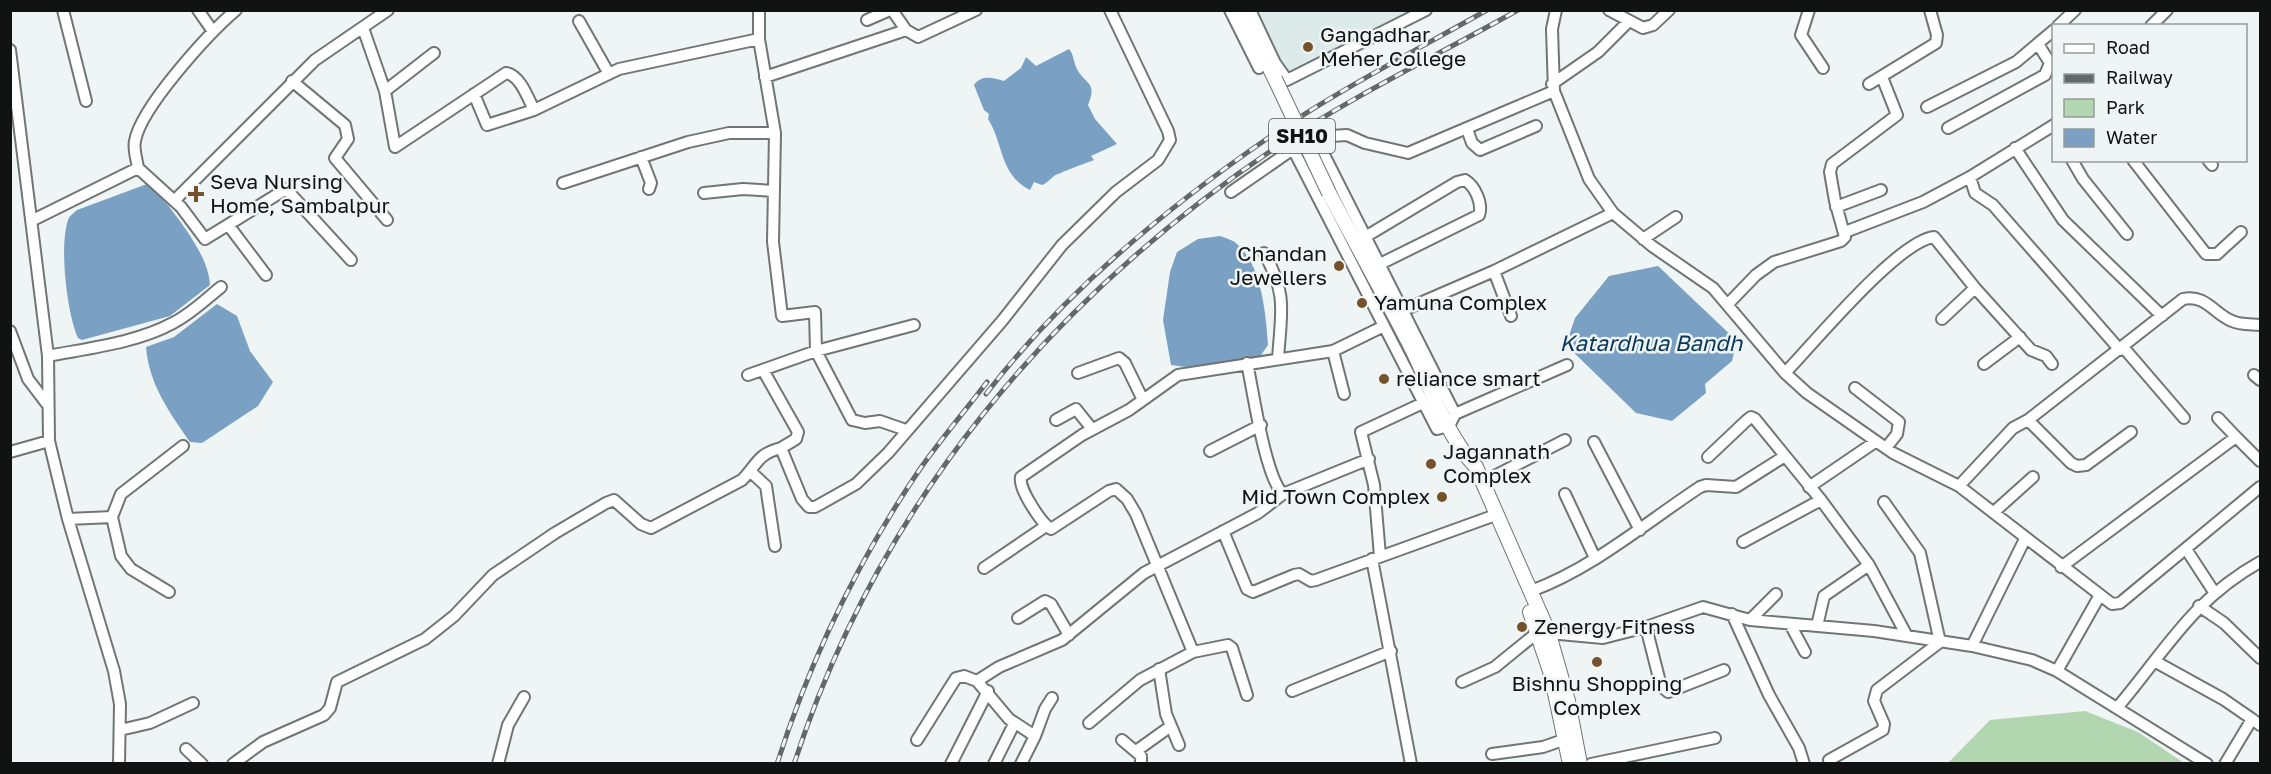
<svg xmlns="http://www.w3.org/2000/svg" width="2271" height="774" font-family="'Golos Text',sans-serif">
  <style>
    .built { fill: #dcebea }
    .green { fill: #b2d6af }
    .water { fill: #7aa1c4 }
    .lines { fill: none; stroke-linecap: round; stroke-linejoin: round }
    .minor-casing { stroke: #707575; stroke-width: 14 }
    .major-casing { stroke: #707575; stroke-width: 16 }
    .minor { stroke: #fff; stroke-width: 10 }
    .major { stroke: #fff; stroke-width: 14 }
    .rail-casing { stroke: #656868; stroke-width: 5 }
    .rail { stroke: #eff4f4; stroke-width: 3; stroke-dasharray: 9; stroke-linecap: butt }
    .major-bridge-casing { stroke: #707575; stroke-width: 16; stroke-linecap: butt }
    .major-bridge { stroke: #fff; stroke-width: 14 }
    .poi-dot { fill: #76522c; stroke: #eff4f4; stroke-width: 2 }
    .labels { text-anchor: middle; stroke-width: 5; stroke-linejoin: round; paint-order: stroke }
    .shield { fill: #eff4f4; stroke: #545656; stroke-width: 1.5 }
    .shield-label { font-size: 20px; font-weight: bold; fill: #111313 }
    .poi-label { font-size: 21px; fill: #111313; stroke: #eff4f4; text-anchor: start }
    .water-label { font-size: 22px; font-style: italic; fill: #09375a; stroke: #eff4f4 }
  </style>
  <rect width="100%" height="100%" fill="#eff4f4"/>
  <!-- built -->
  <path class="built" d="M1255,11H1412L1285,78Z"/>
  <!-- green -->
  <path class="green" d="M2085,711L2138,732L2184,763H1948L1990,720Z"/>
  <!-- water -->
  <path class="water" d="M1069,49C1074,55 1073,60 1076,67C1085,86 1098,80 1088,105L1095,119L1117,144L1091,156L1094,160C1086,163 1059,173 1054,176C1050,179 1047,183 1042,185L1034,182L1030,190C999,174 1004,144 988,119L989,114L984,110L974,85C982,74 993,78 1004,81L1021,68L1026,57L1036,66Z
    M147,184L153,186C172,211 209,253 210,285L170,316L82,340L78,338C67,313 59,247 68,220C69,216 74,213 77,210Z
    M1220,236C1225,238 1233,240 1237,244C1262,265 1266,316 1268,345L1259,358L1186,367L1171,365L1163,320L1170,272L1177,252L1198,239Z
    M1658,266L1737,341L1732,361L1705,384L1706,393L1672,421L1636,413L1566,345L1575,318L1609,276Z
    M217,304L237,316L250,351L273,382L258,406L202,443L190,442C169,412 149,384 146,347L174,337Z"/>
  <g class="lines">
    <defs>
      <path id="minor" d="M63,10L86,101
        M198,10L212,30
        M236,10C209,33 141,107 135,141C133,149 137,160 138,168L181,207L205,239L286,189L351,260
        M759,10V39L775,133L773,242L782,316L815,312L816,351L852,420L865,423L880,421L906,430
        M892,10L906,30L918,37L976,10
        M1230,10L1259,68
        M1250,10L1275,63L1287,80L1426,10
        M1556,10L1552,29L1554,91L1589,179L1613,213L1652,246L1713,288L1785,373L1807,393L1893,453L1959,486L2112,604L2120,603L2260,487
        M1609,10L1643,28L1653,25L1669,10
        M1809,10L1801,35L1823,68
        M867,20L890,10
        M579,21L609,74
        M2058,26L2075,10
        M2151,26L2167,10
        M363,28L385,91L395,147L506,73C520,75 528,98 534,110
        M10,50L48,356L49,441L68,519L114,671L120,704L119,764
        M765,77L906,30
        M292,81L345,125L348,139L335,158L387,220
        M1552,84L1598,52L1629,21
        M1869,84L1936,43L1937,35L1930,10
        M385,91L434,53
        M474,94L487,125L534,110L619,69L759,39
        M1927,107L2016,62L2054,30
        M1948,128L2045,75L2050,63L2038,44
        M1467,129L1472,143L1480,150L1536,126
        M1315,137L1455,414L1449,426L1437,429L1293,149Z
        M1315,137L1347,135L1365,143L1408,153L1554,91
        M2015,148L2063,220L2162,316
        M641,157L651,183L649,189
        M2072,160L2083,179L2127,234
        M2133,160L2206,254H2217L2241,232
        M2208,160L2212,165
        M1970,177L1975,193L1993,205L2120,350
        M563,183L688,142L729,133H775
        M1231,192L1293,149
        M704,193L743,189L774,191
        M174,201L315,60L388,10
        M1836,207L1881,190
        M33,220L138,168
        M229,226L266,275
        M1845,232L1923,202L1970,177L2054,125
        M1365,237L1457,182L1465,180C1475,186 1483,204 1479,215L1380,264
        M1643,239L1676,217
        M1264,253C1288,295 1281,312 1278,359
        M1494,271L1511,316
        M1728,304L1756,275L1774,262L1841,241L1845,237L1835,201L1830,172L1832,164L1897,115L1882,77
        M1404,310L1494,271L1613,213
        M1942,319L1975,288
        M10,331L28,379L47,404
        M2123,347L2184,418
        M1333,351L1344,394
        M48,356C89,348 136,343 173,323C191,314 206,299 221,287
        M1247,363C1253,390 1265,477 1283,494L1369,459
        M1984,364L2020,337
        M763,370L798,432L796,439L781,448
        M1078,373L1119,358L1125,363L1142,398
        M1785,373C1814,343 1898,241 1934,237L1975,288L2031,350L2046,356L2052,364
        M748,375L816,351L914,325
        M2254,375L2260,380
        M1855,388L1899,422L1897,434L1886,448
        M1455,414L1567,365
        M2218,418L2236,437
        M1056,420L1076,409L1092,429
        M2028,420L2071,463L2077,466L2086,465L2131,432
        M1594,442L1640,530
        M1210,451L1261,425
        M10,452L49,441
        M1708,457L1746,421L1751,417L1755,419L1821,500L1869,565L1907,636
        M751,472L766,486L775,546
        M1483,482L1565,440
        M1959,486L2013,428L2028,420L2183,299C2206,294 2214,314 2232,321C2240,325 2252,324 2260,325
        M1809,487L1875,442
        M1565,494L1595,558
        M1994,512L2033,477
        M68,519L112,517
        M1223,531L1247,589L1253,592L1294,575L1299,574L1311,581L1316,580L1490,517
        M1743,542L1821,500
        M2186,549L2214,592
        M1380,556L1374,485L1361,432L1423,403
        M1372,559L1411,764
        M2061,567L2236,437L2260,461
        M984,568L1046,526
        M1531,591C1593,568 1644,524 1700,487L1706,485L1736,487L1785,456
        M169,592L131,569L121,556L112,517L121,494L183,446
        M2199,606L2224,623L2260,658
        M1732,614L1769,695L1799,748L1804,764
        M1018,618L1045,601L1051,604L1069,635
        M1750,620L1776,594
        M1790,624L1805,652
        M1817,626L1824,596L1869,565
        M1646,627L1661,686L1668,692L1724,670
        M1972,646L2025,539
        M1193,652L1228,645L1232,648L1247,695
        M2156,662L2223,699L2252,719
        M1159,669L1166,714L1179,745
        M2057,671L2100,595
        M977,681L1009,719L1035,736L1021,764
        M1462,682L1495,667L1538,632L1603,638L1646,627L1703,607L1750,620L1874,631L1972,646L2032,660L2057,671L2207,764
        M1292,691L1391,651
        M2117,708C2166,650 2192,600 2260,562
        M1089,723L1140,680L1193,652L1136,514L1127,499L1116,489L1109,491L1051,529C1041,523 1018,488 1021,477L1082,435L1129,410L1178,375L1333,351L1384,326
        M120,730L150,723L193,703
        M1035,736L1045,709L1052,698
        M917,740L956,678L964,676L977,681L999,667L1062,640L1144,573L1258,513L1283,494
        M1122,740L1141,756V764
        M186,749L202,764
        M1136,751L1171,726
        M1492,754L1543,747L1566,739
        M1829,760L1883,730L1884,724L1874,701L1877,690L1940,642L1920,553L1884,502
        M233,764L263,742L324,715L330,708L337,682L425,639L454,616L493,575L555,533L606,503L614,500L641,524L651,528L742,480C757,465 757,454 781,448L802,499L809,507H815L856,484L888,453L1002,321L1062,245L1116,192L1158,160L1170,140L1168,131L1110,10
        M498,764L508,725L524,697
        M951,764L988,691
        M994,764L1014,724
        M1591,764L1715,738
        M2225,764L2252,719L2260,725"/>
      <path id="major" d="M1241,10L1275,79
        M1329,193C1357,246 1386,298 1413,351C1431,389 1447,436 1476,467L1548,631L1568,701L1580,764
        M1530,612L1551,674L1570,764"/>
    </defs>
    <!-- minor casing -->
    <use href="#minor" class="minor-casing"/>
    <!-- major casing -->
    <use href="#major" class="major-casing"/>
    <!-- minor -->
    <use href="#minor" class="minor"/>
    <!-- major -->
    <use href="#major" class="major"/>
    <defs>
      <path id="rail" d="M986,394C1064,292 1166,208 1271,136C1340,89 1415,51 1487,10
        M777,764C810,660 859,559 920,469C941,439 965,411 987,382
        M794,764C879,503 1052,298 1278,146C1354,95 1438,55 1518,10"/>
    </defs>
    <!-- rail casing -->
    <use href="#rail" class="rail-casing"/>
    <!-- rail -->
    <use href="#rail" class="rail"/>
    <defs>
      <path id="major-bridge" d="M1275,79L1329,193"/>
    </defs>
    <!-- major-bridge casing -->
    <use href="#major-bridge" class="major-bridge-casing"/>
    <!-- major-bridge -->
    <use href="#major-bridge" class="major-bridge"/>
  </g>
  <!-- markers -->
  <g class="poi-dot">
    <circle cx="1308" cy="47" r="6"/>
    <path d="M193 185h6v6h6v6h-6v6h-6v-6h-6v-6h6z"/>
    <circle cx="1339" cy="266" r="6"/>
    <circle cx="1362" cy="303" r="6"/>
    <circle cx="1384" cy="379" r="6"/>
    <circle cx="1431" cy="464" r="6"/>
    <circle cx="1442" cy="497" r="6"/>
    <circle cx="1522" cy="627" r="6"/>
    <circle cx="1597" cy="662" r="6"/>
  </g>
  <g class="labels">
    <!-- shield labels -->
    <rect class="shield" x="1269" y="119" width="66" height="34" rx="4.5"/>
    <g class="shield-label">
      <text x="1302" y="143">SH10</text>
    </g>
    <!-- poi labels -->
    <g class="poi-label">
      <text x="1320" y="42">Gangadhar<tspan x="1320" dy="24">Meher College</tspan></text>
      <text x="210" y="189">Seva Nursing<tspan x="210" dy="24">Home, Sambalpur</tspan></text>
      <text x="1327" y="261" text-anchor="end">Chandan<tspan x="1327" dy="24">Jewellers</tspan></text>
      <text x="1374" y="310">Yamuna Complex</text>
      <text x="1396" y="386">reliance smart</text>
      <text x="1443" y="459">Jagannath<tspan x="1443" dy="24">Complex</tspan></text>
      <text x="1430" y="504" text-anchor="end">Mid Town Complex</text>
      <text x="1534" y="634">Zenergy Fitness</text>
      <text x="1597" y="691" text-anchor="middle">Bishnu Shopping<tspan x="1597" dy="24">Complex</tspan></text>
    </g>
    <!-- water labels -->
    <g class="water-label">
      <text x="1651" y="351">Katardhua Bandh</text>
    </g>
  </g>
  <!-- border -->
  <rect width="2271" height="774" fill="none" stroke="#111313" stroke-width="24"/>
  <!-- legend -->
  <rect x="2052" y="24" width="195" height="138" fill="#eff4f4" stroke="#969a9a" stroke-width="1.5"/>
  <rect x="2064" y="44" width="30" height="9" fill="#ffffff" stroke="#969a9a" stroke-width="1.5"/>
  <text x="2106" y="54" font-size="18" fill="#111313">Road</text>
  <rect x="2064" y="74" width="30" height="9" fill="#656868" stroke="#969a9a" stroke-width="1.5"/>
  <text x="2106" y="84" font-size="18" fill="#111313">Railway</text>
  <rect x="2064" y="99" width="30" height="18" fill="#b2d6af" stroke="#969a9a" stroke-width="1.5"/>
  <text x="2106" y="114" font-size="18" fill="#111313">Park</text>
  <rect x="2064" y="129" width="30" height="18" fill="#7aa1c4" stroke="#969a9a" stroke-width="1.5"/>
  <text x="2106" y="144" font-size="18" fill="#111313">Water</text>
</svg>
